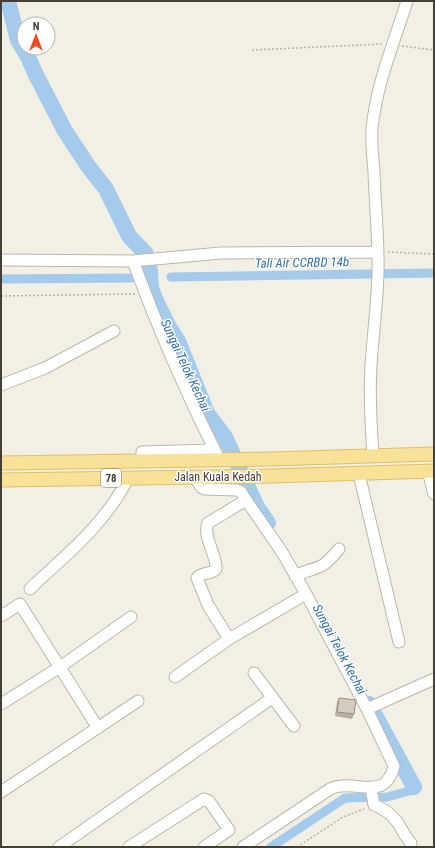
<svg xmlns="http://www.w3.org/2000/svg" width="435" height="848" font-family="'Roboto Condensed',sans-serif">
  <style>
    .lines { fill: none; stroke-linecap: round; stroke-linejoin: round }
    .canal { stroke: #a4caec; stroke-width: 9 }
    .river { stroke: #a4caec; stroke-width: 16 }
    .minor-casing { stroke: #bcb7a8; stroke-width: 13 }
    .major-casing { stroke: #ddc068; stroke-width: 15 }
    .path { stroke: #bdb39a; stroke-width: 1.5; stroke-dasharray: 2 2; stroke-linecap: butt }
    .minor { stroke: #fff; stroke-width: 11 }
    .major { stroke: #f9e297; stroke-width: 13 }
    .wall { fill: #b5afa1 }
    .building { fill: #d3cbbb; stroke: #948e83 }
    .labels { text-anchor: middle; stroke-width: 3; stroke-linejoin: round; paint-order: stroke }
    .shield { fill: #fff; stroke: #7c7972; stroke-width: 1 }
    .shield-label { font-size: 11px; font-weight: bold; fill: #443f35 }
    .street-label { font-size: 12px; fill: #443f35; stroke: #fff }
    .water-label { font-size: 13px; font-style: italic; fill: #3471a9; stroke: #fff }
  </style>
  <rect width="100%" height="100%" fill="#f2efe5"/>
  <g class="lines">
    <!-- canal -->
    <path class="canal" d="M171,277L434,273
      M1,279L132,278
      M271,847L345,798L387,797L413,790L414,787"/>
    <!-- river -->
    <path class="river" d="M8,1L18,40L28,57L36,75L65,131L88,166L106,189L129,236L146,254L150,271L151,288L156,301L169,327L178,341L207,413L225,437L257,507L268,523
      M369,704L414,787"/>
    <defs>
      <path id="minor" d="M1,260L133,261L221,253L378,252
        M133,261C158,329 187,395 219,459
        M1,385L45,368L114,331
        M373,456C371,426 369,395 371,365C373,335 377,305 378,274C379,240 375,206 374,172C373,158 371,143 372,129C376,85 394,43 407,1
        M142,461V452L214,450
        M428,471L434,494
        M359,474L399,642
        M194,476L201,487L204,489L237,490L241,492L246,500L282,552L306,594L367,709L394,766C386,798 364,784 342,786C338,786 334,787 330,789L243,847
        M295,576C304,571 314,570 323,565C329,561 334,555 339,549
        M30,589L36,583C70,552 108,520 128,478
        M1,616L20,604L98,728
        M229,639L208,605L197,578C201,572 211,575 216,569C217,555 202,536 208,523L246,500
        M254,673L294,726
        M175,677L229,639L306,594
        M1,704L60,667L131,617
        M367,709L434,679
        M371,788L374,805C387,810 395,817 402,830C405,835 407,839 411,843
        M1,792L138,701
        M59,847L272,698
        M129,847L204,799L209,801L229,830L204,847"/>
      <path id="major" d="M1,463L270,459L434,454
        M1,480L270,476L434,471"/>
    </defs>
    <!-- minor casing -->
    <use href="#minor" class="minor-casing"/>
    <!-- major casing -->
    <use href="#major" class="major-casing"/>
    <!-- path -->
    <path class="path" d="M402,46L434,50
      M252,50L383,44
      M388,252L434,254
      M1,296L135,294
      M297,847L343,817L364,809"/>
    <!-- minor -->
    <use href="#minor" class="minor"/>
    <!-- major -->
    <use href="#major" class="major"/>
  </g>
  <!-- wall -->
  <path class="wall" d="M339,698L354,714L352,719L335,716L337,702Z"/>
  <!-- building -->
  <path class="building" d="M339,698L356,700L354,714L337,712Z"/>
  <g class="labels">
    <!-- shield labels -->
    <rect class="shield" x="101" y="469" width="20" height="18" rx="3"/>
    <g class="shield-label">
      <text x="111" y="482">78</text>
    </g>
    <!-- street labels -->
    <g class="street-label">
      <text x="218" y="481">Jalan Kuala Kedah</text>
    </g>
    <!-- water labels -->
    <g class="water-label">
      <text transform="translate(302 262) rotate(-1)" y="5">Tali Air CCRBD 14b</text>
      <text transform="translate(186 365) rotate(65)" y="5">Sungai Telok Kechai</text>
      <text transform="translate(340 649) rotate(62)" y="5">Sungai Telok Kechai</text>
    </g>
  </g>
  <!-- border -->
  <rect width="435" height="848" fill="none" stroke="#443f35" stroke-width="4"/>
  <!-- north arrow -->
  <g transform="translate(36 36)"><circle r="19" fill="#ffffff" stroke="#b4b2ae"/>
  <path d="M0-3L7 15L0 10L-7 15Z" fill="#ee4a20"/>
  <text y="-6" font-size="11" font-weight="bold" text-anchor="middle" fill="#443f35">N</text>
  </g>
</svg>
